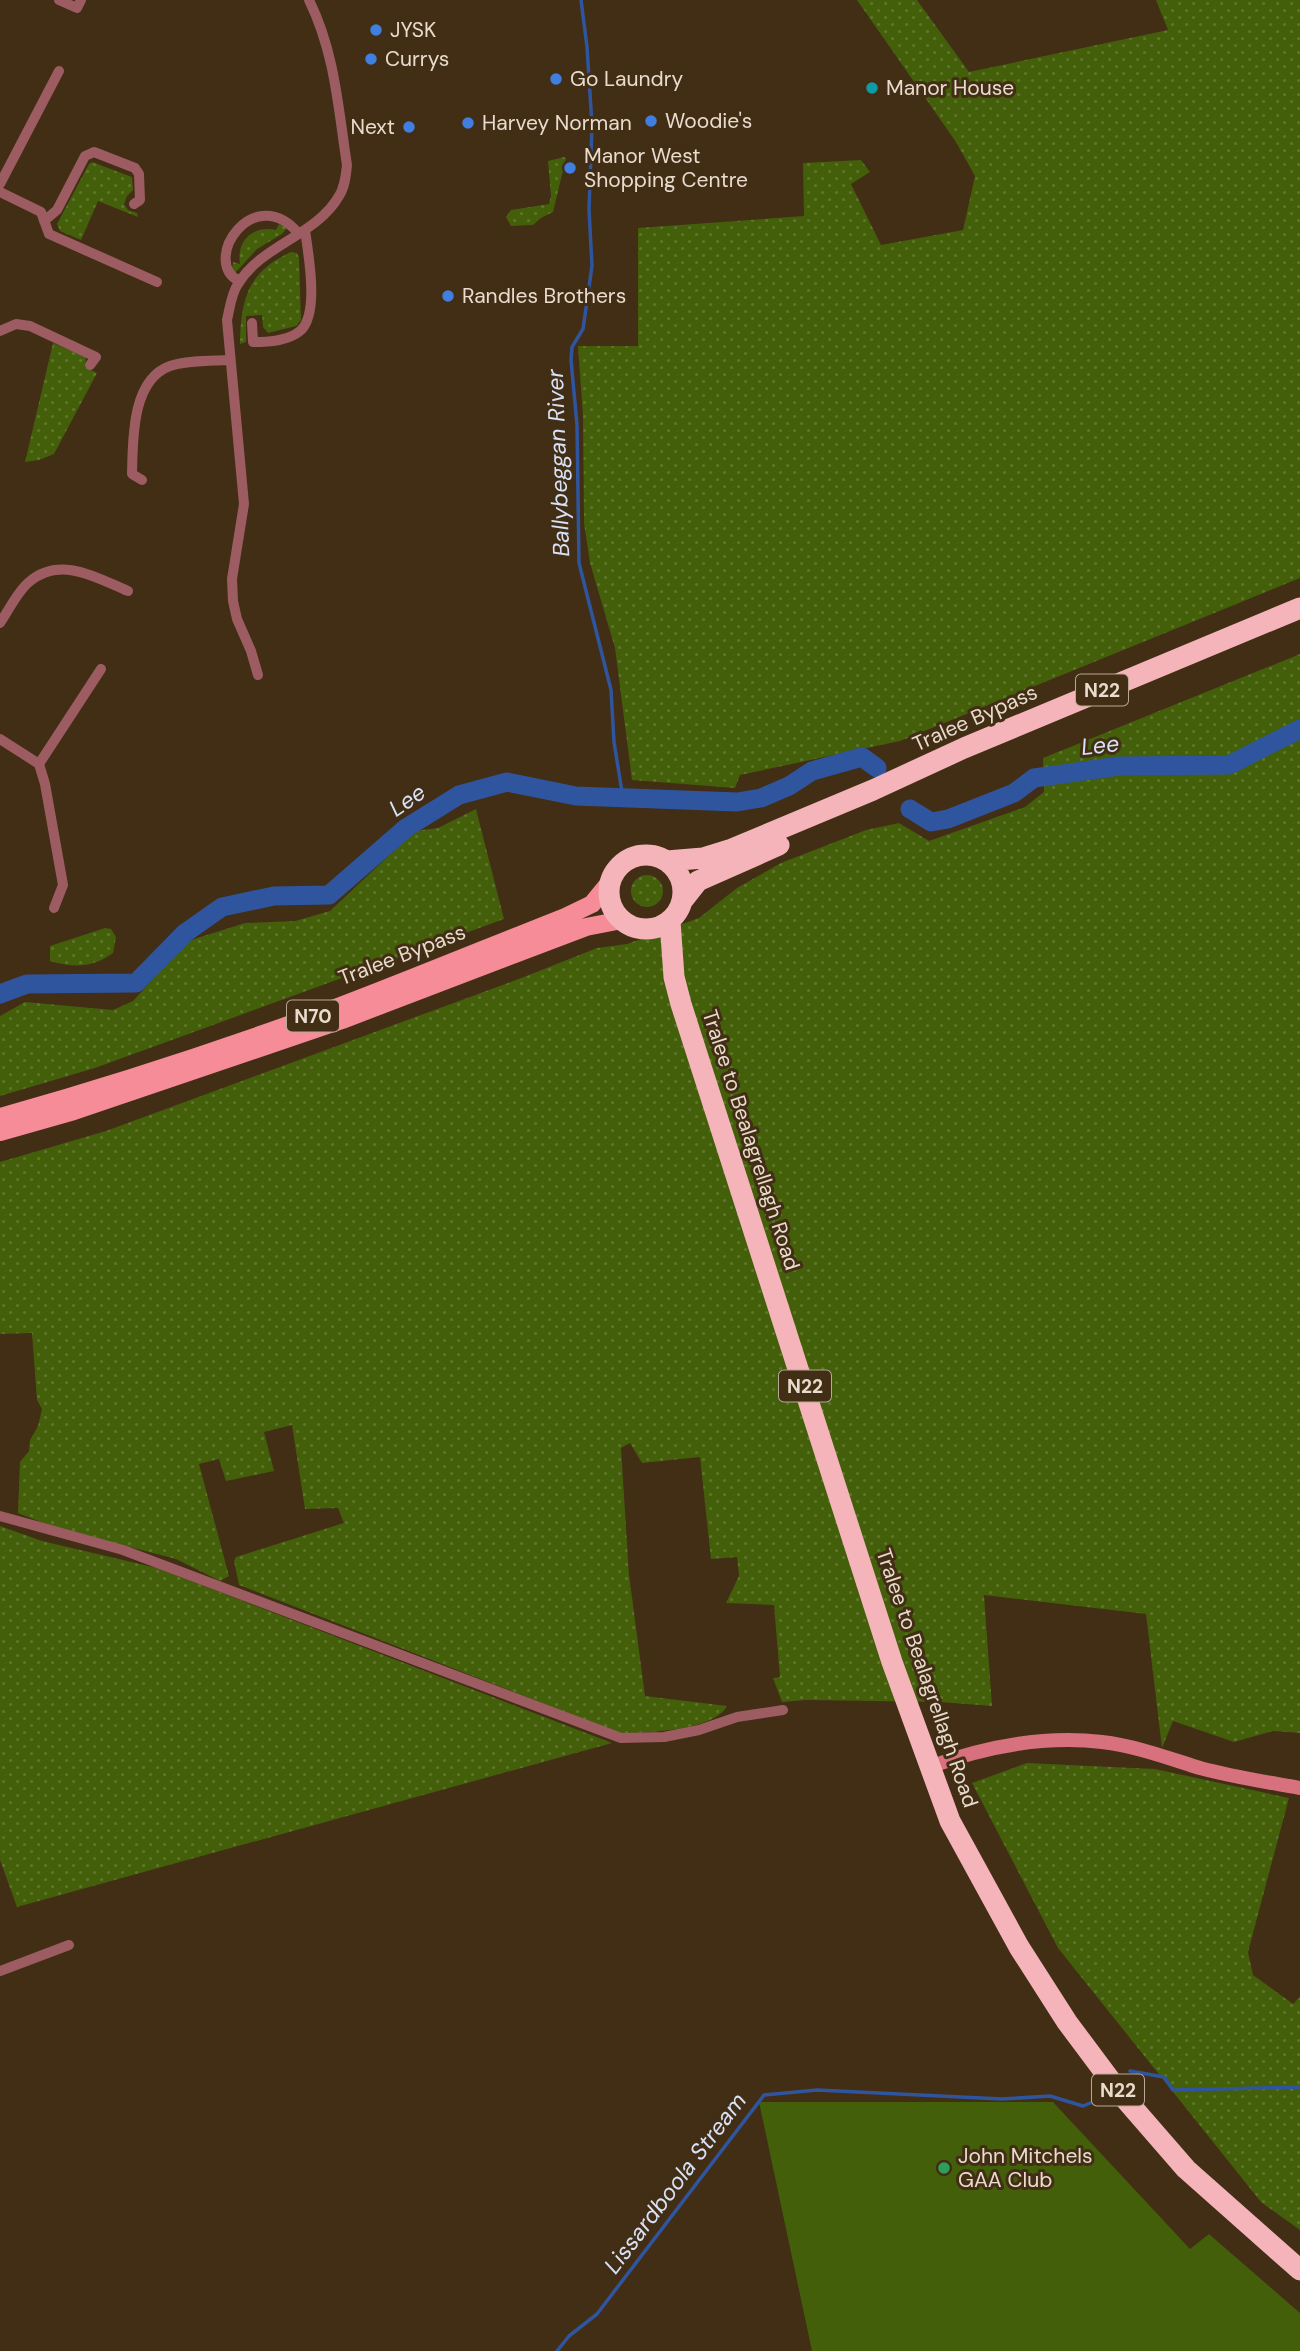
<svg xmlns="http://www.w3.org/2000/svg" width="1300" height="2351" font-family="'DM Sans',sans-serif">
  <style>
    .grass { fill: url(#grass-dots) }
    .garden { fill: #435f0a }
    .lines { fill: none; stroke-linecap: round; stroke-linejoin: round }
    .stream { stroke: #30559f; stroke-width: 3.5 }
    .river { stroke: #30559f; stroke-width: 19 }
    .street { stroke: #9c5c62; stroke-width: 10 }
    .secondary { stroke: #d6717d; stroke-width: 14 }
    .primary { stroke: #f58c97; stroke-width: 18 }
    .highway { stroke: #f5b4b9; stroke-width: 21 }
    .shop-dot { fill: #3f7fe0; stroke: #422d15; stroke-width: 2.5 }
    .culture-dot { fill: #0f9aa8; stroke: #422d15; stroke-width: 2.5 }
    .leisure-dot { fill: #2e9e5b; stroke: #422d15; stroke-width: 2.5 }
    .labels { text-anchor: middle; stroke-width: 6; stroke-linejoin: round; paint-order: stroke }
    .shield { fill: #422d15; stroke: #b7a896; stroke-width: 2 }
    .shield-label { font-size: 19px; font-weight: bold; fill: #e9dcce }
    .poi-label { font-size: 21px; fill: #e9dcce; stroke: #422d15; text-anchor: start }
    .street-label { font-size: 21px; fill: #e9dcce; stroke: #422d15 }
    .water-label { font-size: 23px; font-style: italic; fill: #d7e2f7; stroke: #422d15 }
  </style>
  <defs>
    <pattern id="grass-dots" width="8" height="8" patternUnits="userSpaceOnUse" patternTransform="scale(1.75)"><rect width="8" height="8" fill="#435f0a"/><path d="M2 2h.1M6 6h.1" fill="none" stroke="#5e752c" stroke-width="1.8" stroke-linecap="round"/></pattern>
  </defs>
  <rect width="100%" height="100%" fill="#422d15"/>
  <!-- grass -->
  <path class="grass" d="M857,0H917L969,72L1168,30L1156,0H1300V578L900,741L740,775L735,788L632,780L615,648L590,563L584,523L583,416L578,346H638V228L804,216L803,163L861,160L870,172L851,184L881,245L963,230L975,176L956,142Z
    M564,157L566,158L553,212L541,218L533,225L511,226L506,217L511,210L549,204L551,196L548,161Z
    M92,162L132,177L133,190L127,196L124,204L128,210L137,213L138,217L98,201L81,240L60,231L57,224L89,164Z
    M279,224L287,228L282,234L257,249L235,273L232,269L233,262L240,264C236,241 253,225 276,230Z
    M291,252L297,253L299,258L301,320L296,326L268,333L263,327L262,315L246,316V342L240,344C241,300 247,272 291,252Z
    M53,343L86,357L85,367L97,373L54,454L39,460L25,462Z
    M1300,654V1733L1273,1731L1234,1742L1173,1721L1162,1748L1146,1614L984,1595L992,1706L940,1702L805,1700L782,1702L773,1678L780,1677L774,1605L726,1603L739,1576L737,1557L711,1559L700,1457L642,1463L630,1443L621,1448L629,1575L645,1696L727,1706C714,1731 645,1733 619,1733L239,1585L234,1561L236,1557L344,1523L338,1508L305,1509L292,1425L264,1432L274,1471L226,1481L219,1459L199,1464L229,1576L220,1581L176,1559L53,1527L18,1513L20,1462L29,1451L30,1440L38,1426L42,1409L37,1400L32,1333L0,1334V1162L106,1131L524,977L597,948L627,944L699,918L737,888L781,863L866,830L899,823L929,841L1025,807L1044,792L1043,758Z
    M476,809L504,919L95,1068L0,1096V1016L25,1002L113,1010L133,1001L188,941L245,923L295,921L330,911L415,831L438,828Z
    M631 891a16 16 0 1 1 32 0a16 16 0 1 1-32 0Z
    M105,928L111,929L116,937L113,953C92,968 74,968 50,961V946Z
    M0,1526L42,1541L157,1568L612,1743L17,1907L0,1860Z
    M1027,1763L1155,1769L1289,1798L1248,1952L1253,1975L1293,2004L1300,1997V2230L1261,2202L1058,1948L972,1783Z"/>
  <!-- garden -->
  <path class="garden" d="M759,2102H1053L1190,2249L1209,2234L1300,2313V2351H812Z"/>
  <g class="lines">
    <!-- stream -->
    <path class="stream" d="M581,0L587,47L592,125L589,209L592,266L583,329L572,347L571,360L577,425L579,563L611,690L614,742L623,798
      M1130,2071L1164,2077L1173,2090L1300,2087
      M557,2351L569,2336L597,2314L764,2095L817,2090L1002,2099L1050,2096L1083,2106L1095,2101"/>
    <!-- river -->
    <path class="river" d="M910,809L931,822L948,819L1014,793L1034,778L1119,766L1229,765L1300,729
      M0,994L27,984L136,983L185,933L222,907L274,896L329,895L406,828L459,795L507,782L576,796L737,802L761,798L789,786L812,771L862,757L877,768"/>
    <!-- street -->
    <path class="street" d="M59,0L77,8L81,0
      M0,184L59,71
      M0,192L41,212L49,234L157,282
      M44,221L57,210L85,156L94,152L135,168L139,174L140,200L134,204
      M239,281C200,261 254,180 299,234
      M252,323L253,342C269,342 288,341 300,331C320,314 308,253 305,230
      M0,331L16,324L30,326L96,357L90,365
      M142,480L132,474C133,441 131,380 170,366C188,360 211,361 230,360
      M0,623C9,610 17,592 29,582C60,555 97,578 128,591
      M258,675L251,651L237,619L233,601L232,579L244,504L227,320C230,308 231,294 238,284C261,245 316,236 339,196C345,187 346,175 347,165C338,107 335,53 309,0
      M0,739L39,764L45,784L63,885L54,908
      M39,764L101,669
      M0,1516L123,1550L621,1738L664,1737L699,1730L737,1717L783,1710
      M0,1971L69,1945"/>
    <!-- secondary -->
    <path class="secondary" d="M929,1767C984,1747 1043,1735 1102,1742C1136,1746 1168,1758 1200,1768C1233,1777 1267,1782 1300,1788"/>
    <!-- primary -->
    <path class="primary" d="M0,1117C114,1085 227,1048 338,1007C414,978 489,947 565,917L592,904L610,882
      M0,1132L74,1111L342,1020L586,927L622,920"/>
    <!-- highway -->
    <path class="highway" d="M609 892a37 37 0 1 1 74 0a37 37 0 1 1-74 0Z
      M667,861L703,858L732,849L873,790L964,748L1300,608
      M683,900L698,881L779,845
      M670,921L674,977L681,1004L892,1662L950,1821L1019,1947L1067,2022L1120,2093L1186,2169L1300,2270"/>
  </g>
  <!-- markers -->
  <g class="shop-dot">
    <circle cx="376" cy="30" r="7"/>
    <circle cx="371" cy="59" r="7"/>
    <circle cx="556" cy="79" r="7"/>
    <circle cx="651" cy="121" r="7"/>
    <circle cx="468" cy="123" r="7"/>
    <circle cx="409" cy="127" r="7"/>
    <circle cx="570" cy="168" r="7"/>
    <circle cx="448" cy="296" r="7"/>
  </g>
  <circle class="culture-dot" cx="872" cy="88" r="7"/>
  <circle class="leisure-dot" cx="944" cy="2168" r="7"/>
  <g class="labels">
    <!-- shield labels -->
    <g class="shield">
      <rect x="1076" y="674.5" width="52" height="31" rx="5"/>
      <rect x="287" y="1000.5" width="52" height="31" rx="5"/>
      <rect x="779" y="1370.5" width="52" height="31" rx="5"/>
      <rect x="1092" y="2074.5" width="52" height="31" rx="5"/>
    </g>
    <g class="shield-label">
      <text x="1102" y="697">N22</text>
      <text x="313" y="1023">N70</text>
      <text x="805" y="1393">N22</text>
      <text x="1118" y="2097">N22</text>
    </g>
    <!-- poi labels -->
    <g class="poi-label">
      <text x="390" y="37">JYSK</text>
      <text x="385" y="66">Currys</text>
      <text x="570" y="86">Go Laundry</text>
      <text x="886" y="95">Manor House</text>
      <text x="665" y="128">Woodie's</text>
      <text x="482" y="130">Harvey Norman</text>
      <text x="395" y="134" text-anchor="end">Next</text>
      <text x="584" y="163">Manor West<tspan x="584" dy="24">Shopping Centre</tspan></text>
      <text x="462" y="303">Randles Brothers</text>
      <text x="958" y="2163">John Mitchels<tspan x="958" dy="24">GAA Club</tspan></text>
    </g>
    <!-- street labels -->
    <g class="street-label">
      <text transform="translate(975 718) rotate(-24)" y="7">Tralee Bypass</text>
      <text transform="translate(402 955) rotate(-21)" y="7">Tralee Bypass</text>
      <text transform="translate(751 1140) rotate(72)" y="7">Tralee to Bealagrellagh Road</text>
      <text transform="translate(927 1678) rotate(71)" y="7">Tralee to Bealagrellagh Road</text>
    </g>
    <!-- water labels -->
    <g class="water-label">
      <text transform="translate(558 463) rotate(-92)" y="8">Ballybeggan River</text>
      <text transform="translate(1100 745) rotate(-6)" y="8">Lee</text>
      <text transform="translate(407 800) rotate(-35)" y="8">Lee</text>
      <text transform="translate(675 2183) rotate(-53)" y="8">Lissardboola Stream</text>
    </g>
  </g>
</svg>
